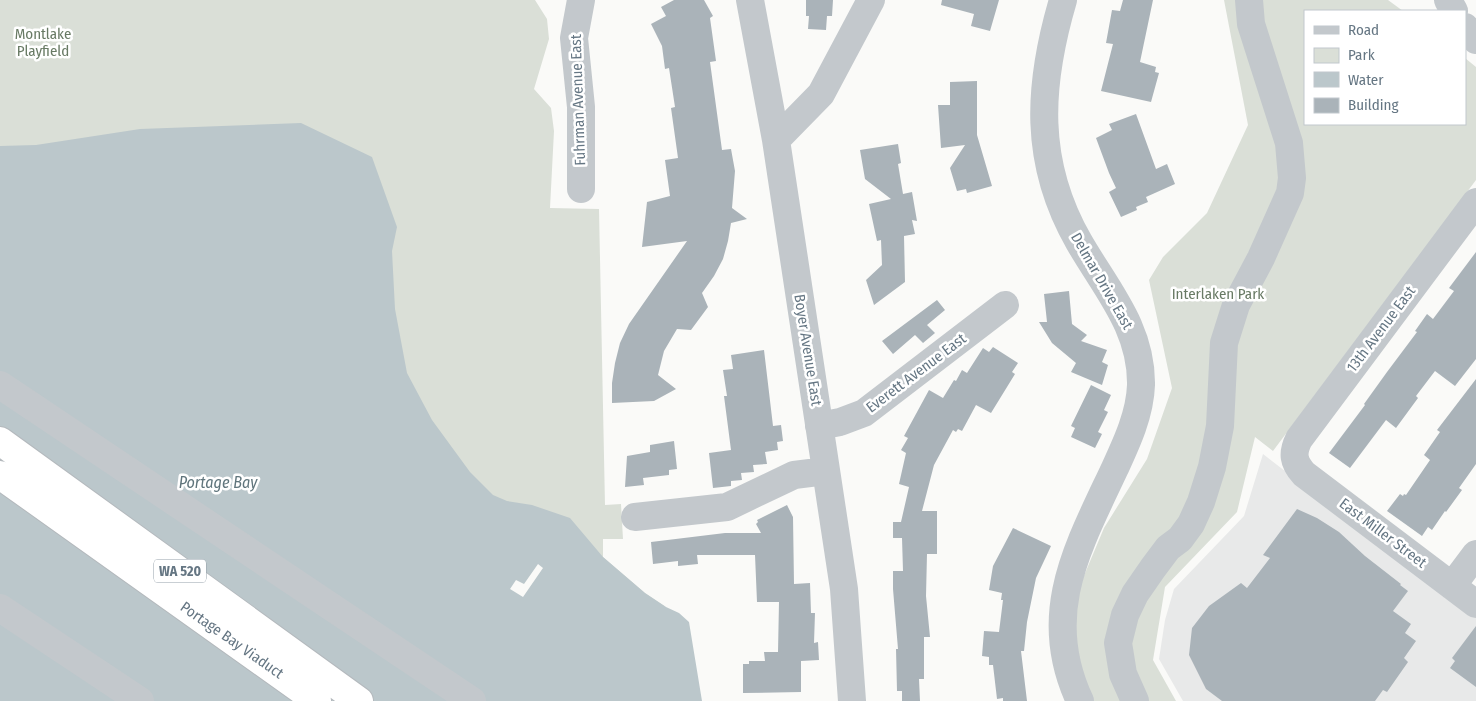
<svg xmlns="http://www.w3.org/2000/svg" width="1476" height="701" font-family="'Fira Sans Condensed',sans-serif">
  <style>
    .built { fill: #e8e9e9 }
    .green { fill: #dadfd7 }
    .water { fill: #bbc7cb }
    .pier { fill: #fafaf8 }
    .building { fill: #aab3b9 }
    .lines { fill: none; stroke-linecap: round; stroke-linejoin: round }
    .highway-casing { stroke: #b4b9bd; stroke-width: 30 }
    .minor { stroke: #c3c8cc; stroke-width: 28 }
    .highway { stroke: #fff; stroke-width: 28 }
    .labels { text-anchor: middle; stroke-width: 5; stroke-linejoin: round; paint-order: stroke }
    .shield { fill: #fff; stroke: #939fa8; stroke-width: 1 }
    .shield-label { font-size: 14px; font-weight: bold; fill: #657683 }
    .park-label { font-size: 15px; fill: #687a64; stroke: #fff }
    .street-label { font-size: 15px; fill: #657683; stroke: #fff }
    .water-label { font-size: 16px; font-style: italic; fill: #60757c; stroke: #fff }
  </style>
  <rect width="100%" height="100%" fill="#fafaf8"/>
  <!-- built -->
  <path class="built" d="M1263,454L1476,618V701H1183L1159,659L1165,620L1174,589L1244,516Z"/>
  <!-- green -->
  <path class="green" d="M0,0H535L547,19L549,39L534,89L551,108L554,131L550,208L599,209L605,505L621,504L623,539H603V557L645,593L666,607L0,421Z
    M1224,0H1388L1403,11H1305V124H1465V58L1476,67V180L1273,451L1255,437L1237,512L1165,587L1153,660L1176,701H1091L1074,654L1075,597L1104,528L1147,459L1172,388L1149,280L1163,257L1207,213L1248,125Z"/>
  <!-- water -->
  <path class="water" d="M301,123L372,157L397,227L392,251L395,309L407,373L432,420L470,472L493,495L507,501L532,505L570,518L603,557L645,593L666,607L679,613L689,622L702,701H0V146L36,145L140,129Z"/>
  <!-- pier -->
  <path class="pier" d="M538,564L543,568L523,597L510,589L516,580L524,584Z"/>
  <!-- building -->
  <path class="building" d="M674,0H704L713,16L710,18L716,61L710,62L722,150L731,149L735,171L732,208L747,219L731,223L728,241L723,259L714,276L702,293L708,307L691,330L677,329L664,351L658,375L676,389L654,401L612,403V383L615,363L620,343L629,324L687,241L642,247L647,202L670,196L665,160L678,158L671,108L675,107L669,68L665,69L662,46L651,24L666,16L661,7Z
    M806,0H833L832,16H827L826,30L808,29L809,16H806Z
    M942,0H999L990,31L971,26L974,14L941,5Z
    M1123,0H1153L1140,62L1156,67L1155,72L1159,73L1151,102L1101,91L1113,44L1106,43L1112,10L1120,11Z
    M977,81V135L992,186L967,193L966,189L957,191L950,168L965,145L941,148L938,105H950V82Z
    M1136,114L1156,169L1167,164L1175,184L1146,197L1148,202L1136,207L1137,210L1121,217L1109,192L1116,188L1109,173L1096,138L1112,130L1109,124Z
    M898,144L901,163L898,164L903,194L912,192L917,221L912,220L915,234L904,236L905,282L874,305L866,280L882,265L881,240L877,241L869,204L891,199L865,179L860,150Z
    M1476,252V359L1455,386L1435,371L1416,396L1418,398L1396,428L1386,420L1350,468L1329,453L1365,405L1364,404L1387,372L1417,332L1415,331L1427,314L1433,319L1454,291L1449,288Z
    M1069,291L1072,324L1087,335L1081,341L1107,350L1102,362L1108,365L1102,385L1071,372L1076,363L1052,343L1039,322H1047L1044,294Z
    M937,300L945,310L927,325L935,333L923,343L915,335L893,354L882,341Z
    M993,347L1018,363L1012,372L1015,374L991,413L976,405L962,431L958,429L956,432L953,430L934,465L922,511H937V554H927L926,596L930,637H924V679H919L920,701H902V691H897L896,649H898L893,589V571H903L902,538H893V522H901L909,487L899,484L906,453L901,450L908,438L904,436L929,390L943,398L954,380L956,381L962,370L967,373L983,348L989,352Z
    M764,350L773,426L781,425L783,441L777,442L778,450L765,452L767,464L753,465L754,472L741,473L742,480L731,481V486L713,488L709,453L731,450L724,396H727L723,370L733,369L731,355Z
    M1476,379V464L1459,488L1462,490L1446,512L1445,511L1432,530L1428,527L1422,536L1387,511L1400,494L1403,496L1404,494L1406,495L1430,460L1424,455L1440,432L1437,430Z
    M1091,385L1111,395L1104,410L1108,412L1098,432L1102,434L1095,448L1071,437L1075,428L1071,426Z
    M674,441L677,469L669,470V475L643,478L644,485L625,487L627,456L650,452V445Z
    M787,505L793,517L794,584L810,583L811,613H815L814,643L818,642L819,660L801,661V692L743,693V664H749V661H765L764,652H778L779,602H757L755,555H697L698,564L678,566V561L653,564L651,542L725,533H761L756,524L758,522L757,520Z
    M1297,509L1317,518L1339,532L1365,556L1401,584L1400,585L1408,591L1393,611L1411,624L1405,633L1416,641L1404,658L1408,662L1387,692L1383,690L1375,701H1222L1206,689L1189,655L1192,628L1209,606L1241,583L1247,588L1270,558L1263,555Z
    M1013,528L1051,546L1036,578L1027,622L1024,651H1021L1027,701H1003V698L997,699L993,665H989V657L982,656L984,631L999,632L1003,600H1001L1002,593L989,590L993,566Z
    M1476,626V687L1450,668L1455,661L1452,658Z"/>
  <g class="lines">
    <defs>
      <path id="highway" d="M0,441L359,701
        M0,475L317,701"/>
    </defs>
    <!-- highway casing -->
    <use href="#highway" class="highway-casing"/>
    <!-- minor -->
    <path class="minor" d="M581,0L574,38L581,107V189
      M750,0L776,140L844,589L852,701
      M1063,0C1038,85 1033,162 1079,242C1106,289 1142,328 1141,385C1140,414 1127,442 1115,468C1078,547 1039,614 1080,701
      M1448,0L1454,11
      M1465,27L1476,40
      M776,140L821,94L871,0
      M1476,202L1299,439C1292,453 1293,462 1304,474L1476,604
      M0,385L472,701
      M819,426L840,422L864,413L1005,305
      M635,517L727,507L794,475L826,471
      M1452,586L1476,554
      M0,608L140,701
      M1135,701L1123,674L1118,643L1125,615L1135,594L1153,568L1168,548L1180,539L1191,524L1201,502L1212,467L1220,426L1224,343L1236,305L1261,258L1290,193L1292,178L1289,143L1251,24L1249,0"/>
    <!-- highway -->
    <use href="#highway" class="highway"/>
  </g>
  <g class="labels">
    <!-- shield labels -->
    <rect class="shield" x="154" y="559.5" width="52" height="23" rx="4"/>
    <g class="shield-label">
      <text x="180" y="576">WA 520</text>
    </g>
    <!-- park labels -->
    <g class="park-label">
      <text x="43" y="39">Montlake<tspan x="43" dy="17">Playfield</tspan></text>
      <text x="1218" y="299">Interlaken Park</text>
    </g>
    <!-- street labels -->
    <g class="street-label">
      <text transform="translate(578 100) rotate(-92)" y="5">Fuhrman Avenue East</text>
      <text transform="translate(1102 281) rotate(60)" y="5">Delmar Drive East</text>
      <text transform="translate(1381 329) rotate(-53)" y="5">13th Avenue East</text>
      <text transform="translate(808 350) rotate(81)" y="5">Boyer Avenue East</text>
      <text transform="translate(916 373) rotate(-37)" y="5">Everett Avenue East</text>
      <text transform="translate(1383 533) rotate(37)" y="5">East Miller Street</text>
      <text transform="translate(232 640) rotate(35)" y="5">Portage Bay Viaduct</text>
    </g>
    <!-- water labels -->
    <g class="water-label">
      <text x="218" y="488">Portage Bay</text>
    </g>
  </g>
  <!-- legend -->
  <rect x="1304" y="10" width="162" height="115" fill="#ffffff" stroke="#c1c8cd"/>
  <rect x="1314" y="26" width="25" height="8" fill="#c3c8cc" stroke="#c1c8cd"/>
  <text x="1348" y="35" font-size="15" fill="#657683">Road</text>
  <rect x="1314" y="48" width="25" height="15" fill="#dadfd7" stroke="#c1c8cd"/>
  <text x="1348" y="60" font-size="15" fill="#657683">Park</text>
  <rect x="1314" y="72" width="25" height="15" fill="#bbc7cb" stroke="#c1c8cd"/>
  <text x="1348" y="85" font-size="15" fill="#657683">Water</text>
  <rect x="1314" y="98" width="25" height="15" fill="#aab3b9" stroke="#c1c8cd"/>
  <text x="1348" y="110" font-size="15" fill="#657683">Building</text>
</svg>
